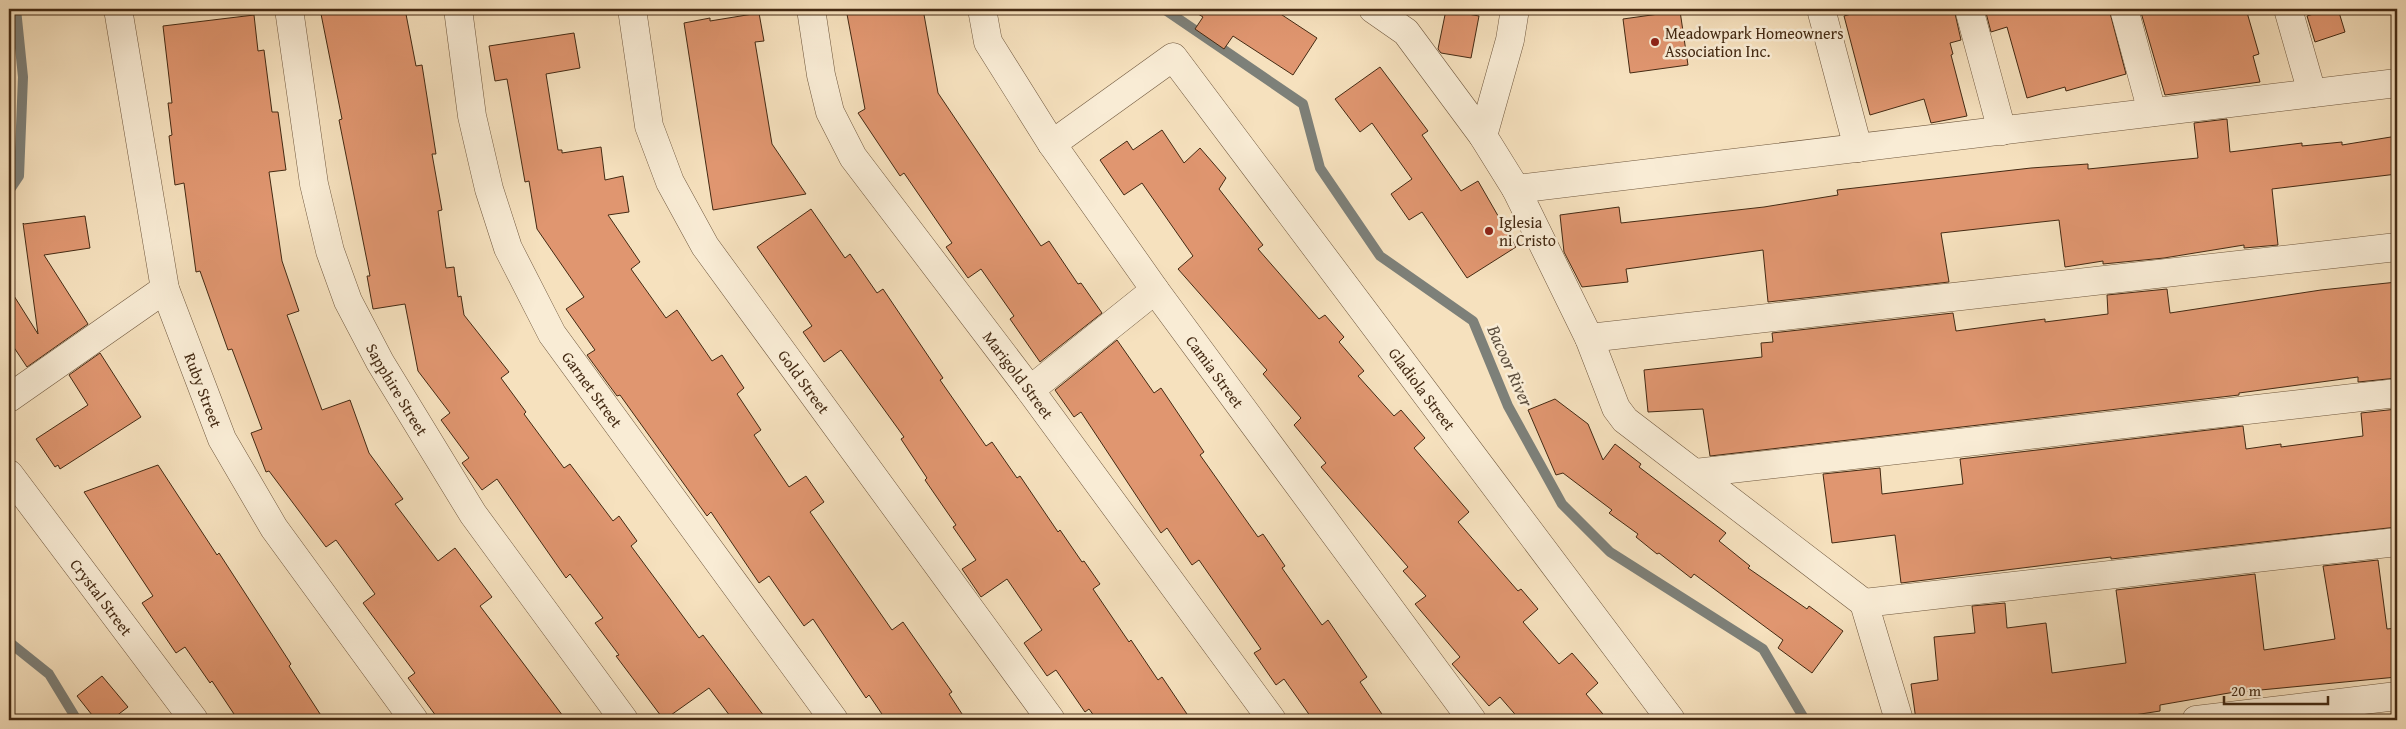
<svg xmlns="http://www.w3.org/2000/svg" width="2406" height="729" font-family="'Gentium Book Plus',serif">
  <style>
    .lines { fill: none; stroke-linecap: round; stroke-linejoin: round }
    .stream { stroke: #7d8079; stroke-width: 10 }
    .building { fill: #e09670; stroke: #442a13 }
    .street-casing { stroke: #70583e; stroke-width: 29 }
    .street { stroke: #f9ecd5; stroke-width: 28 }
    .poi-dot { fill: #8f2418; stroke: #f9ecd5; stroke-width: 2 }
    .labels { text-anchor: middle; stroke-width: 5; stroke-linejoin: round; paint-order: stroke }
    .poi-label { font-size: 16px; fill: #442a13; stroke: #f9ecd5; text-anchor: start }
    .street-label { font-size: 16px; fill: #442a13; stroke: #f9ecd5 }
    .water-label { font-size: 18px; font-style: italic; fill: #5c4e3e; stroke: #f9ecd5 }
  </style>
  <rect width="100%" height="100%" fill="#f6e1be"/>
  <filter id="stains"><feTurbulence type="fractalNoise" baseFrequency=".004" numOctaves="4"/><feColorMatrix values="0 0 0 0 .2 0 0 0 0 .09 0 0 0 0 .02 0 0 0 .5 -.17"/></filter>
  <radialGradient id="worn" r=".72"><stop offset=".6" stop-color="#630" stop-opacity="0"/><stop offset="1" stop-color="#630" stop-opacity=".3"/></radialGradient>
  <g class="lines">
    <!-- stream -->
    <path class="stream" d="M1164,9L1303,104L1320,168L1380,256L1473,321L1508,406L1562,504L1610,552L1763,649L1805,720
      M9,191L19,176L23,77L16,9
      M9,642L49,674L77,720"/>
  </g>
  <!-- building -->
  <path class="building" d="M320,9H405L416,66L422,65L436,154H432L442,210L438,211L446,268L454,267L458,297L461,296L464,315L509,372L501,378L526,412L524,414L564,468L570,464L613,521L619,516L637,541L631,546L699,638L703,635L767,720H733L709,688L664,720L616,656L619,655L595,623L603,618L570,574L566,578L497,479L482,490L462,463L469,458L441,420L450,413L418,371L405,304L373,309L367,276H370L339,120L342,119Z
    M846,9H923L938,93L1041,246L1049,241L1078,284L1081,283L1102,313L1040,362L1010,319L1014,316L981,269L968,278L946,247L952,243L904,173L900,176L858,113L865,109Z
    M1190,9H1273L1317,38L1293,75L1233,36L1224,49L1195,29L1203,17Z
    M1869,9H1954L1961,40L1950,43L1953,54L1951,55L1967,116L1931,123L1924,99L1870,115L1844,16Z
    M1985,9H2109L2126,74L2066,91L2065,87L2027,98L2007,27L1991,32Z
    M2140,9H2246L2259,54L2253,56L2260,82L2165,95Z
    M2329,9H2338L2345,32L2315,42L2307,16Z
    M1446,10L1479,16L1471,58L1441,53L1438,49Z
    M1680,11L1688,65L1630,73L1623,19Z
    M759,13L764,41L755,42L772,144L806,194L713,210L684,23L710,18V21Z
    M254,15L258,51L264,50L272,112H278L286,170L269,172L282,261L299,311L287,315L322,410L350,400L369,453L403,499L395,504L438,561L455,548L492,597L480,606L566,720H439L408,678L415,673L363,603L375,594L336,540L326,547L269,471L266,472L251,433L262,429L232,349L228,350L200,271L196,272L184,183L175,185L169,136L172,135L168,103H172L163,26Z
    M574,33L580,68L546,74L558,150H562V153L601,147L605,180L623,176L629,212L608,215L640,262L631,269L666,318L677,310L712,361L722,355L744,388L737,394L761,430L754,435L789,487L806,476L824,502L810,512L892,630L903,622L952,692L949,694L966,720H886L869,695L866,698L813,619L804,626L769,576L759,583L711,512L707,516L620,395L617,396L587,355L595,350L566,309L584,297L537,229L529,181L525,182L507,79L495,81L489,46Z
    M1380,67L1428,131L1422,135L1461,191L1478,181L1516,247L1467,278L1422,212L1409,220L1391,194L1412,179L1372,123L1360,132L1335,99Z
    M2227,119L2230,152L2302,143V146L2342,142V145L2397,136V174L2272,189L2278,245L2244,248V245L2164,258L2103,264V261L2065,267L2059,220L1941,233L1949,282L1768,302L1763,250L1626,269L1628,282L1582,287L1564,252L1560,215L1619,207L1621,223L1764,207L1838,195L1837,190L2031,168L2088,164V169L2198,158L2194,123Z
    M1162,130L1184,163L1200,148L1226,178L1219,189L1263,245L1258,249L1319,319L1325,315L1344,337L1339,342L1364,371L1358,376L1394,416L1401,410L1425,438L1414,448L1469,512L1458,522L1518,591L1521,589L1538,609L1523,622L1559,664L1572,653L1598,683L1586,694L1608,720H1520L1500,697L1489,706L1452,664L1460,657L1415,604L1426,596L1403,571L1408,567L1321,467L1326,463L1294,425L1301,418L1263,374L1267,370L1178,269L1193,256L1142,183L1124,195L1100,160L1127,141L1133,150Z
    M811,209L845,258L850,254L877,293L883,289L943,378L940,380L986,446L992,442L1017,478L1020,476L1058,532L1060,530L1082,562L1084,561L1100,584L1093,589L1129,642L1131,640L1158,680L1162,677L1191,720H1097L1089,709L1085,712L1056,670L1047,676L1024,643L1042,630L1007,579L981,597L962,569L976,560L953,527L956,525L925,480L927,478L901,439L904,437L841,350L824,362L803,332L812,326L757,247Z
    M85,216L90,248L44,255L88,324L27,367L9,340V288L38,334L23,223L24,224Z
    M2397,282V378L2358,382V377L2239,393V395L1710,456L1703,409L1648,412L1644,370L1762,357L1761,343L1773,342L1772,333L1953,313L1956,331L2045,319V322L2108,314L2107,295L2167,289L2170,313L2321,290Z
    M1117,340L1154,393L1161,388L1204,452L1200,455L1258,537L1263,534L1285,566L1282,568L1322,625L1328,620L1367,677L1360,682L1386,720H1313L1284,679L1276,685L1254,653L1261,649L1199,560L1192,565L1167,528L1161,533L1081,412L1074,417L1055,390Z
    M100,353L141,417L60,469L58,465L55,467L36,439L88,405L69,375Z
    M1555,399L1588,424L1603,460L1615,444L1641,464L1639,467L1726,533L1719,541L1750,566L1748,568L1807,609L1809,606L1843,631L1812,673L1778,648L1783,640L1694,574L1691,578L1659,553L1657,554L1636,537L1638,534L1609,513L1612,510L1563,473L1556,475L1528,410Z
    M2397,409V527L2111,559V557L1901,583L1895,535L1832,543L1823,474L1880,468L1882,494L1963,484L1960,459L2243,426L2246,449L2281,444V447L2363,436L2361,413Z
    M158,465L217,555L219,553L291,664L289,666L324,720H238L212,681L210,683L185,647L176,653L142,603L153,596L84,492Z
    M2378,560L2387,629L2397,628V677L2229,693L2160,705V711L2102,720H1916L1911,684L1938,680L1934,637L1975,633L1972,606L2005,603L2007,628L2046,623L2052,673L2126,663L2116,590L2255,574L2264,650L2335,639L2323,566Z
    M102,676L128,707L111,720H96L77,696Z"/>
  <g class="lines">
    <defs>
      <g id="street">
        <path id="s1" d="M118,9L165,289L222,439L274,528L414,720"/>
        <path id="s2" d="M289,9L314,184L330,251L348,301L380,362L473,514L624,720"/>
        <path id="s3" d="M458,9L472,116L489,189L508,248L552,334L834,720"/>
        <path id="s4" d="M632,9L649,126L670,182L705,246L1051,720"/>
        <path id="s5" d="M811,9L821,75L830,112L853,157L1030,390L1272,720"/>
        <path id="s6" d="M982,9L988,42L1052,144L1155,290L1472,720"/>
        <path d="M1373,9L1406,32L1483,136L1516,189L1589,338L1616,408L1625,420L1864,603L1899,720"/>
        <path d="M1821,9L1858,148"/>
        <path d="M1969,9L2002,131"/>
        <path d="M2124,9L2152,112"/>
        <path d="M2288,9L2312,93"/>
        <path d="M1483,136L1510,40L1515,9"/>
        <path id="s7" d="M1052,144L1173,57L1671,720"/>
        <path d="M1516,189L2397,83"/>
        <path d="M1589,338L2397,247"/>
        <path d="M1030,390L1155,290"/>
        <path d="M9,398L165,289"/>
        <path d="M1695,473L2397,393"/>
        <path id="s8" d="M9,474L194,720"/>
        <path d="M1864,603L2397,542"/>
        <path d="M2196,720L2397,696"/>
      </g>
    </defs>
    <!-- street casing -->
    <use href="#street" class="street-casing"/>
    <!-- street -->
    <use href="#street" class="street"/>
  </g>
  <!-- markers -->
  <g class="poi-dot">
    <circle cx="1655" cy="42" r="5"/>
    <circle cx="1489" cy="231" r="5"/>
  </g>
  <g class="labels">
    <!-- poi labels -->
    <g class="poi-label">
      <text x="1665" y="39">Meadowpark Homeowners<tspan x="1665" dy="18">Association Inc.</tspan></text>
      <text x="1499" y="228">Iglesia<tspan x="1499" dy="18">ni Cristo</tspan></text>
    </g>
    <!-- street labels -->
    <g class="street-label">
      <text dy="6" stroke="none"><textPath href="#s6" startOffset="434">Camia Street</textPath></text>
      <text dy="6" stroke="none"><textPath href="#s5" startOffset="429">Marigold Street</textPath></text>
      <text dy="6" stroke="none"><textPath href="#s4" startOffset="419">Gold Street</textPath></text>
      <text dy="6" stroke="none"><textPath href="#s3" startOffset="410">Garnet Street</textPath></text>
      <text dy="6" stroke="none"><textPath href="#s7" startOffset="564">Gladiola Street</textPath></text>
      <text dy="6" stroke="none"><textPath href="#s1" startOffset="392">Ruby Street</textPath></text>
      <text dy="6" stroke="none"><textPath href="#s2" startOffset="400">Sapphire Street</textPath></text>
      <text dy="6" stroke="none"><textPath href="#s8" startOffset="154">Crystal Street</textPath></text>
    </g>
    <!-- water labels -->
    <g class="water-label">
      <text transform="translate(1510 366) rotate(66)" y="6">Bacoor River</text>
    </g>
  </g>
  <!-- margin -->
  <rect width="2406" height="729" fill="none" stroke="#f6e1be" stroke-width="30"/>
  <rect x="10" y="10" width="2386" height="709" fill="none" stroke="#442a13" stroke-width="2.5"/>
  <rect x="15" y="15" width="2376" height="699" fill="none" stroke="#442a13"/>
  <!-- scale -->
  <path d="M2224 696v8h104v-8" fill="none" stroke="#442a13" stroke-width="2.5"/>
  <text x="2231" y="696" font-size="15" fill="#442a13" stroke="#f9ecd5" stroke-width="4" paint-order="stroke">20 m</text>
  <rect width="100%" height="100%" filter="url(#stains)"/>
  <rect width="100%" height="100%" fill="url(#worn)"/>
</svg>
